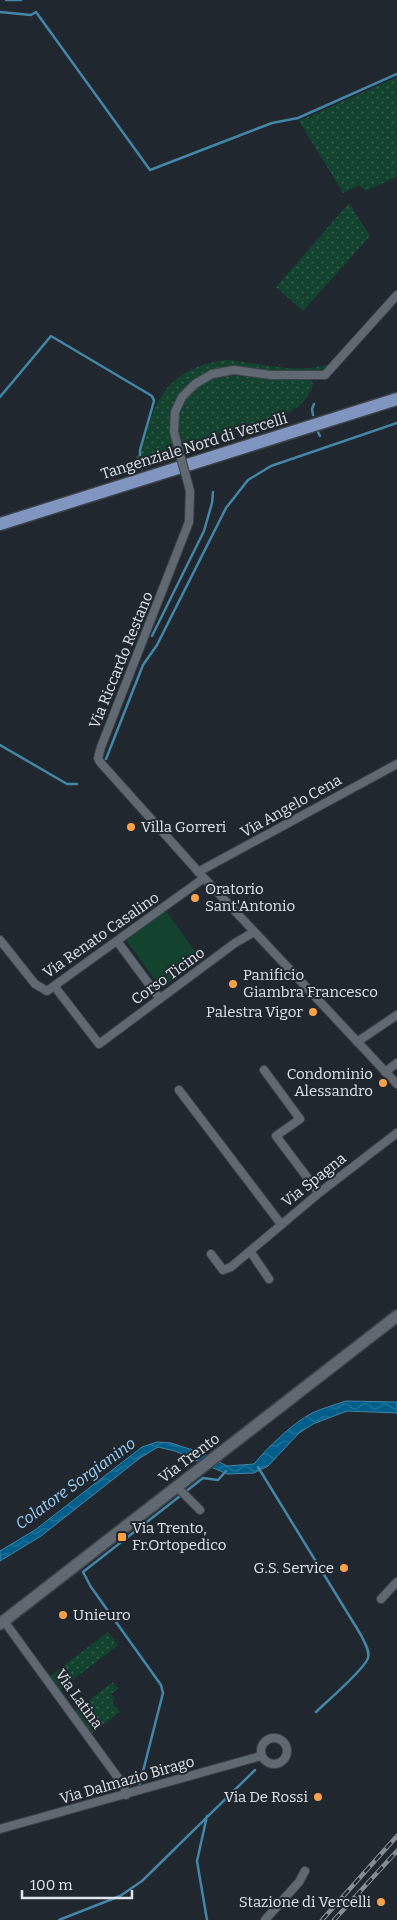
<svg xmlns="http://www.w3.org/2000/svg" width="397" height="1920" font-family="Bitter,serif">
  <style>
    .grass { fill: url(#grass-dots) }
    .garden { fill: #13432f }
    .water { fill: url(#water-waves); stroke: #4386a7 }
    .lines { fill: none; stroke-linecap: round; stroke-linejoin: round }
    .stream { stroke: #4386a7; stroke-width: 2.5 }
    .street-casing { stroke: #3d434a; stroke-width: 10 }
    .secondary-casing { stroke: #3d434a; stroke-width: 14 }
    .primary-casing { stroke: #3d434a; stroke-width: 15 }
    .street { stroke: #606871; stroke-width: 8 }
    .secondary { stroke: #606871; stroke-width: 11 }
    .primary { stroke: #8095bf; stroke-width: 12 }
    .rail-casing { stroke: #878c93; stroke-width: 4.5 }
    .rail { stroke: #20272f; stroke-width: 2.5; stroke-dasharray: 8; stroke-linecap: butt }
    .street-bridge-casing { stroke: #3d434a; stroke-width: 10; stroke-linecap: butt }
    .street-bridge { stroke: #606871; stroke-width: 8 }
    .poi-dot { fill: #f6a248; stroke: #20272f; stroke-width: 2 }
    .labels { text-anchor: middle; stroke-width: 4; stroke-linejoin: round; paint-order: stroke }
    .street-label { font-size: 15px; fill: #e0e4ea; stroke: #20272f }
    .poi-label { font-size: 15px; fill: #e0e4ea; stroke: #20272f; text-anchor: start }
    .water-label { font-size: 16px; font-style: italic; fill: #96d0f6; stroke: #20272f }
  </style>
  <defs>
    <pattern id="grass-dots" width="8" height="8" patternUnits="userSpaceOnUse" patternTransform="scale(1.25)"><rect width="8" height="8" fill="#13432f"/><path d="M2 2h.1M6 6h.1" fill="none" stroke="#355e4d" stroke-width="1.8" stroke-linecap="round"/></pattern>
    <pattern id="water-waves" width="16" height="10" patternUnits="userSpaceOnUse" patternTransform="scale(1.25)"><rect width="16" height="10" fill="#005e8a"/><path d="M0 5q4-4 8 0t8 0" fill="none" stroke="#25759b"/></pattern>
  </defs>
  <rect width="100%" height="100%" fill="#20272f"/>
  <!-- grass -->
  <path class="grass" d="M397,77V177L365,191L359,185L343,193L299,121Z
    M349,203L370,236L303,311L276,287Z
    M226,360C264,363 293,375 332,364L318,373L211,372L179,396L174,447L133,461C143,451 145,436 150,422C161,383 187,365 226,360Z
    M221,375L268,378L311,379L313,384C309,397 302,405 290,412L181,446C172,411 185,385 221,375Z
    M108,1632L118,1645L60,1690L50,1676Z
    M113,1682L118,1689L111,1694L115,1699L112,1702L120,1712L92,1733L75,1711Z"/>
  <!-- garden -->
  <path class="garden" d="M166,911L201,960L161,988L126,940Z"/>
  <!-- water -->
  <path class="water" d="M346,1401L397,1402V1413L347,1411L313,1424L299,1433L268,1466L254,1473L227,1474L175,1451L158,1447L140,1458L41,1536L0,1561V1551L35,1530L142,1447L157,1442L171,1443L202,1453L227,1466L254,1464C267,1448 293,1423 312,1413C323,1408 335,1405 346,1401Z"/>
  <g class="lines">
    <!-- stream -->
    <path class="stream" d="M6,0H21
      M0,12L31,15L36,12L150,170L272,123L298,118L397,74
      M0,397L51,336L152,396L154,401L140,450V455
      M313,415L312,409L314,404
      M318,432L320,436
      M152,636L204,531L212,503L213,492
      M0,745L67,784H77
      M106,759L143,665L157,645L226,508L248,480L271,466L397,423
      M258,1467L361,1635C364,1642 370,1650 368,1658C365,1669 326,1702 316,1712
      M139,1787L163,1693L161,1685L91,1587L83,1572L203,1478L218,1480L226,1471
      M207,1816L197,1861L207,1920
      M59,1920L120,1896L142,1881L255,1770"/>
    <defs>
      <path id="street" d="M174,432L175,412L182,397L195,384L212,374L234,370L271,375H325L397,295
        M190,491L189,522L101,747L98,758L100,762L204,878L397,1084
        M198,872L397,764
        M0,940L35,984L47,991L204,878
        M117,941L160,999
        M55,987L99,1044L235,943L254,932
        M357,1042L397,1015
        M264,1070L300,1119L276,1136L319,1193
        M385,1072L397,1063
        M179,1090L281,1224
        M250,1251L269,1279
        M211,1254L223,1270L231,1267L319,1193L397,1133
        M177,1487L200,1510
        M381,1599L397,1582
        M4,1621L124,1786L126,1795
        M261 1751a13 13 0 1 1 26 0a13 13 0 1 1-26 0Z
        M0,1829L261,1756
        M265,1920L299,1882L305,1871"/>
      <path id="secondary" d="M0,1624L397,1316"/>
      <path id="primary" d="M0,524L397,399"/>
    </defs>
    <!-- street casing -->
    <use href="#street" class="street-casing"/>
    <!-- secondary casing -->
    <use href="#secondary" class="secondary-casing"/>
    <!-- primary casing -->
    <use href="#primary" class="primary-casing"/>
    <!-- street -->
    <use href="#street" class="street"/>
    <!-- secondary -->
    <use href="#secondary" class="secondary"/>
    <!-- primary -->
    <use href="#primary" class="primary"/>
    <defs>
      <path id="rail" d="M322,1920L397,1836
        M334,1920L397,1851"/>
    </defs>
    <!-- rail casing -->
    <use href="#rail" class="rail-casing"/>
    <!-- rail -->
    <use href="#rail" class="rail"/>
    <defs>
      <path id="street-bridge" d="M174,432L190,491"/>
    </defs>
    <!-- street-bridge casing -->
    <use href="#street-bridge" class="street-bridge-casing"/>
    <!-- street-bridge -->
    <use href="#street-bridge" class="street-bridge"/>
  </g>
  <!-- markers -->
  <g class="poi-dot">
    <circle cx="131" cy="827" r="5"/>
    <circle cx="195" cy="898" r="5"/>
    <circle cx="233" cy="984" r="5"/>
    <circle cx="313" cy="1012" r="5"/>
    <circle cx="383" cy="1083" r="5"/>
    <rect x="117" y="1532" width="10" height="10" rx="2.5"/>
    <circle cx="344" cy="1568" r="5"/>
    <circle cx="63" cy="1615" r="5"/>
    <circle cx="318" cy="1797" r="5"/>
    <circle cx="381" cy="1902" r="5"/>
  </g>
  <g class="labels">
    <!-- street labels -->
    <g class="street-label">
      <text transform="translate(194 446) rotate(-17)" y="5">Tangenziale Nord di Vercelli</text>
      <text transform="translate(121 660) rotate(-68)" y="5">Via Riccardo Restano</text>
      <text transform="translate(291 806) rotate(-29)" y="5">Via Angelo Cena</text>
      <text transform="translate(101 935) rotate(-35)" y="5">Via Renato Casalino</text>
      <text transform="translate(168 976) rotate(-36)" y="5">Corso Ticino</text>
      <text transform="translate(314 1180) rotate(-38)" y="5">Via Spagna</text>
      <text transform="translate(189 1458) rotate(-37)" y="5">Via Trento</text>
      <text transform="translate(79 1699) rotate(54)" y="5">Via Latina</text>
      <text transform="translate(127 1780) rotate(-16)" y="5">Via Dalmazio Birago</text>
    </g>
    <!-- poi labels -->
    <g class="poi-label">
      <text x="141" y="832">Villa Gorreri</text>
      <text x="205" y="894">Oratorio<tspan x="205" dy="17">Sant'Antonio</tspan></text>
      <text x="243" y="980">Panificio<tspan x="243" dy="17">Giambra Francesco</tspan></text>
      <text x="303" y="1017" text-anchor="end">Palestra Vigor</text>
      <text x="373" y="1079" text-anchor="end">Condominio<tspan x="373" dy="17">Alessandro</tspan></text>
      <text x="132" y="1533">Via Trento,<tspan x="132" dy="17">Fr.Ortopedico</tspan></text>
      <text x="334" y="1573" text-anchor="end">G.S. Service</text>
      <text x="73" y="1620">Unieuro</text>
      <text x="308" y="1802" text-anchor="end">Via De Rossi</text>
      <text x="371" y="1907" text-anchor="end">Stazione di Vercelli</text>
    </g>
    <!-- water labels -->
    <g class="water-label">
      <text transform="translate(75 1483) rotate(-36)" y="6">Colatore Sorgianino</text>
    </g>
  </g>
  <!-- scale -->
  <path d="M22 1890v8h110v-8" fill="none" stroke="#e0e4ea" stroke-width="2.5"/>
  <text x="30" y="1890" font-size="15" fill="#e0e4ea" stroke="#20272f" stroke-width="4" paint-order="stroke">100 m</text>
</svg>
